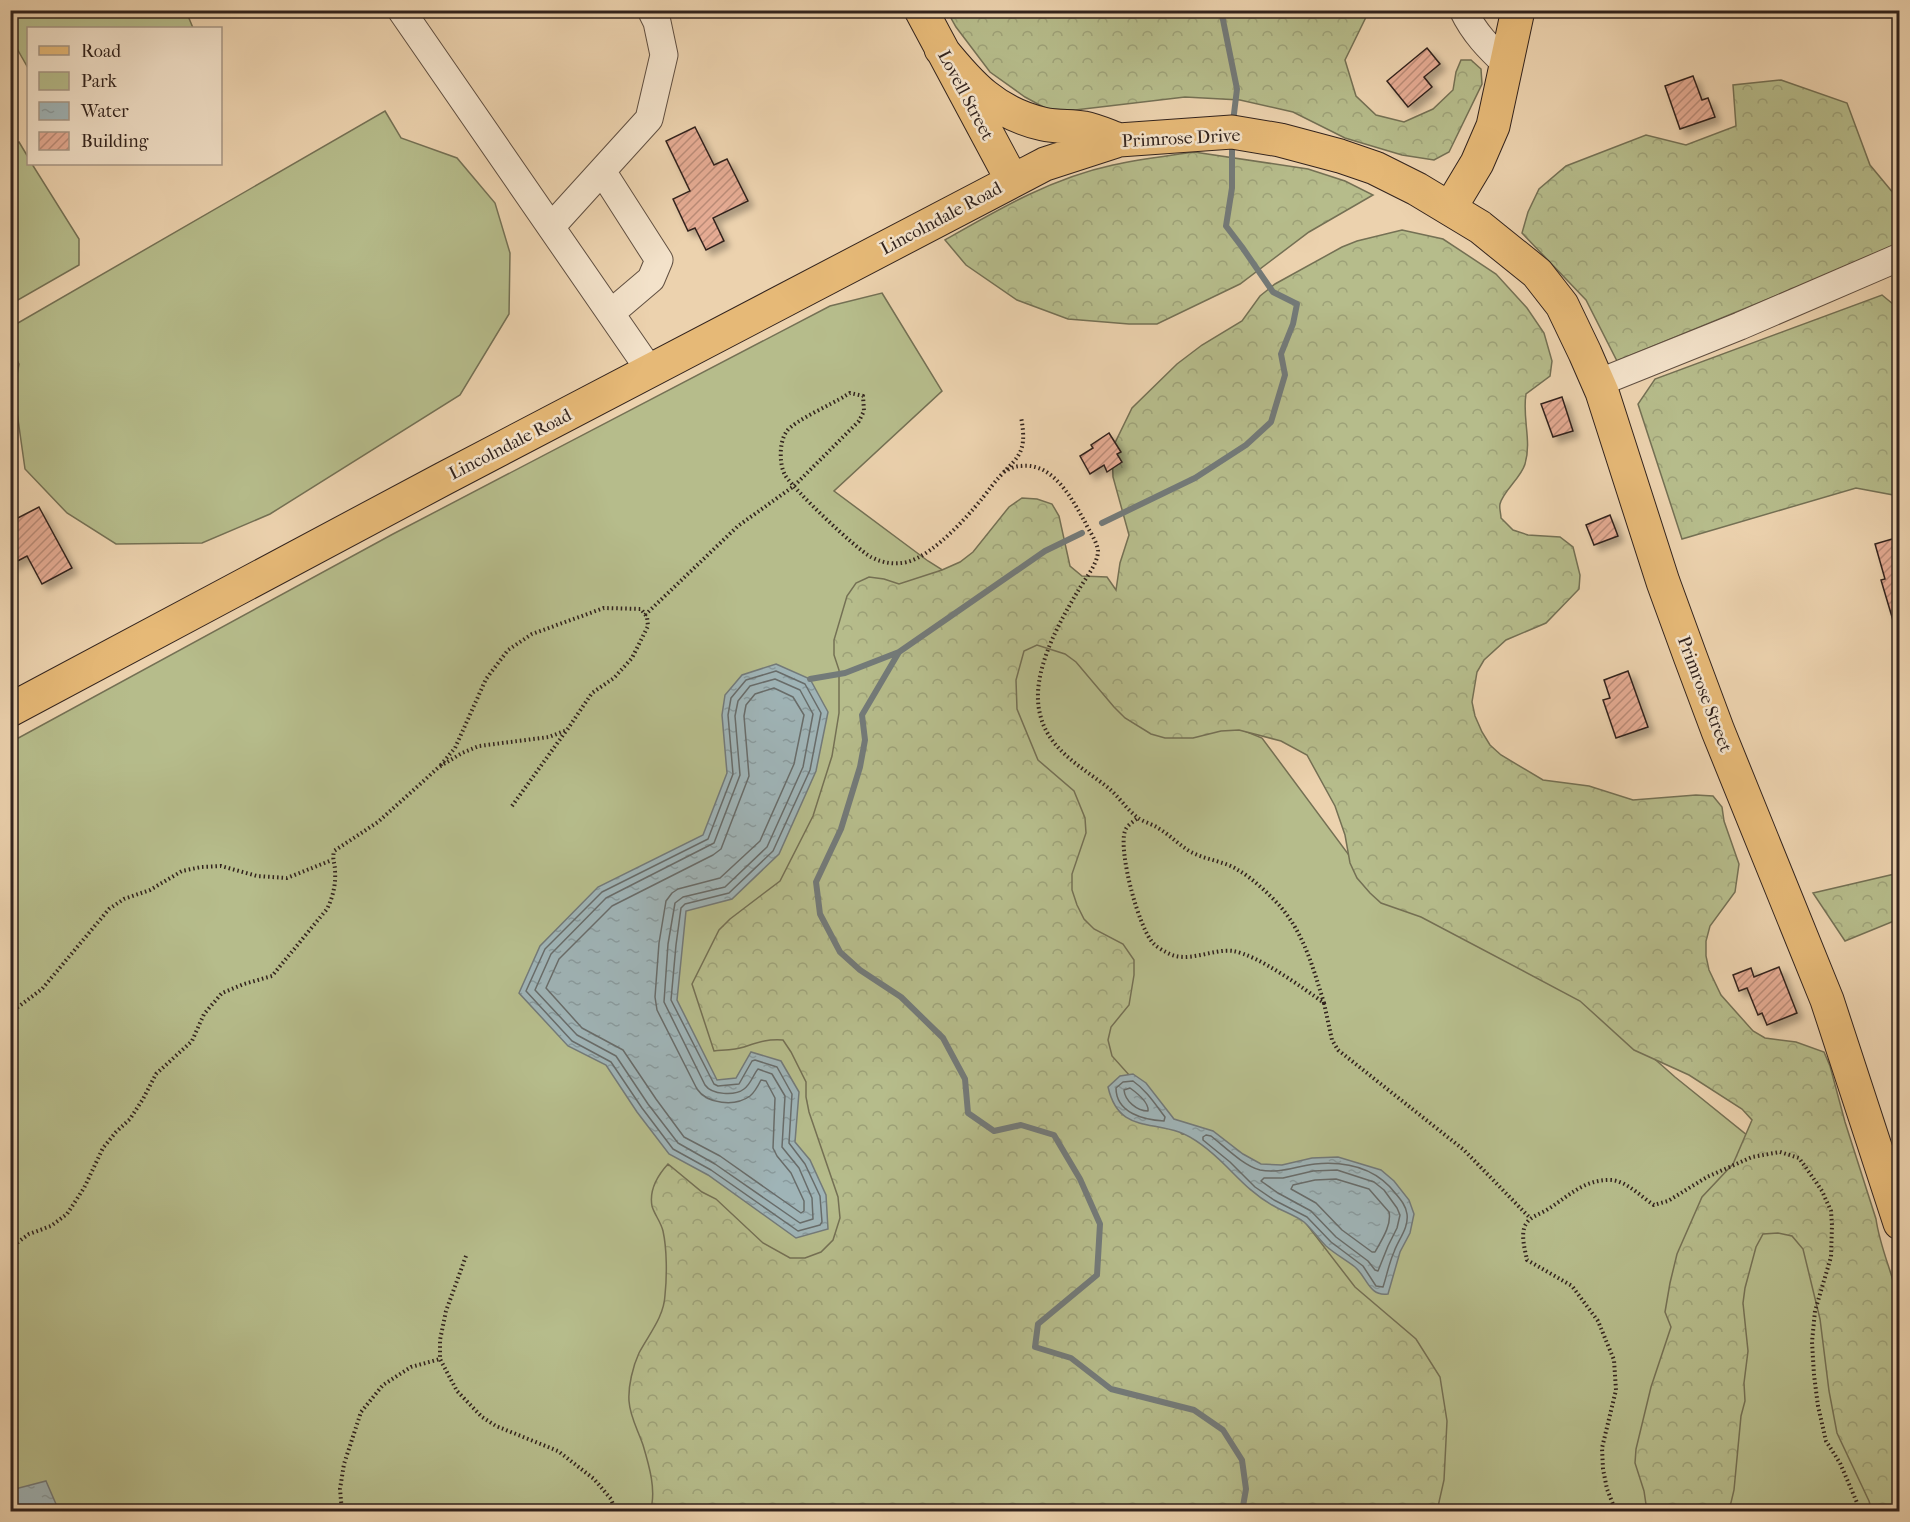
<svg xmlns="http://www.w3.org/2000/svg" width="1910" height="1522" font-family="'IM FELL French Canon',serif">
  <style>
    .green { fill: #b6bc8b; stroke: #747054; stroke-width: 1.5 }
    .forest { fill: url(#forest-crowns); stroke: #747054; stroke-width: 1.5 }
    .water { fill: url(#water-ripples); stroke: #737a79; stroke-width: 1.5 }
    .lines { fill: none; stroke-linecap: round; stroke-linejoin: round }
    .shore { stroke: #686c6a; stroke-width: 1.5 }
    .stream { stroke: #737a79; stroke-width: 6 }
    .building { fill: url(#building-hatch); stroke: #32231d; stroke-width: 1.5; filter: url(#shadow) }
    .minor-casing { stroke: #604f41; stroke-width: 29 }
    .major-casing { stroke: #32231d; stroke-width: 35 }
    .path { stroke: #32231d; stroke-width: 4; stroke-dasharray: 1.5 3; stroke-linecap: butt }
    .minor { stroke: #f3e2ca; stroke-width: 27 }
    .major { stroke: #e6b977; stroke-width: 33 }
    .labels { text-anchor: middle; stroke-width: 5; stroke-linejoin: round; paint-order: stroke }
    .street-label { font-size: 18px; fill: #32231d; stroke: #f3e2ca }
  </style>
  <defs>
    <pattern id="forest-crowns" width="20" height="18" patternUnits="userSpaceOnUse" patternTransform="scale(1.5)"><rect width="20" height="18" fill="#b6bc8b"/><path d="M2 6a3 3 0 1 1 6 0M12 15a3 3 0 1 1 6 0" fill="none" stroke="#9da178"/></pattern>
    <pattern id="water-ripples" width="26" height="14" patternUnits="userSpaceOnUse" patternTransform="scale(1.5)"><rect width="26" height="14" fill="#9fb4b7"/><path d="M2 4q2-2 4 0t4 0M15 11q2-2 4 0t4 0" fill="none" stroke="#899a9d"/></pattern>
    <pattern id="building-hatch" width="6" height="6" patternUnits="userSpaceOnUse" patternTransform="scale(1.5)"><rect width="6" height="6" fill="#e5ab93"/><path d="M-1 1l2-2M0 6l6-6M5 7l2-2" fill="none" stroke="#ba8b77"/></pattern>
    <filter id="shadow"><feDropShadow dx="5.5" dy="5.5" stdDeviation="3" flood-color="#0004"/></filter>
  </defs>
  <rect width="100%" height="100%" fill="#ecd2ae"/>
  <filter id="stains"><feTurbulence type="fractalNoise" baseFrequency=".00333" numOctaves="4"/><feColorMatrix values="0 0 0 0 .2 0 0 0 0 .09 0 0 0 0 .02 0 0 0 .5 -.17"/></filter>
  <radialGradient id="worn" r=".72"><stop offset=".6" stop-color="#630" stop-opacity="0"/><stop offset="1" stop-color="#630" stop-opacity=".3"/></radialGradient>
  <!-- green -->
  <path class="green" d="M11,10L186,11L193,28H28V68L11,38Z
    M385,111L401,138L457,158L495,203L510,253L509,314L460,395L270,514L202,543L116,544L67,513L25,469L14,391L19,364L11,348V327Z
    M19,142L28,157V164H32L79,239V265L11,304V146Z
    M882,293L942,391L834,491L928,561L1114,678L1262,738L1377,893L1546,963L1675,1077L1784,1165L1899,1511L11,1512V742L393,534L830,306Z"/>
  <!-- forest -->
  <path class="forest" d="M947,11H1369L1345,60L1356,96L1376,115L1404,122L1433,109L1453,90L1456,72L1461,60H1471L1481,69L1482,84L1449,152L1434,160L1402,155L1345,138L1293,112L1240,100L1185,97L1075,110L1047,109L1025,97L990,72L956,27Z
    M1781,80L1847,103L1870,165L1899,200V245L1617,361L1586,300L1522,233L1528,212L1539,189L1566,166L1646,135L1686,145L1736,126L1733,85Z
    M1194,152L1308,169L1345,181L1373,195L1309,232L1240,284L1157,324H1129L1068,319L1017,300L966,265L945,240C999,209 1052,178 1113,165C1139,159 1167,156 1194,152Z
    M1402,230L1443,239L1496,274L1527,308L1544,333L1552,361L1550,376L1526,394C1522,418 1532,441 1525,464C1521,478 1503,491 1500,504C1499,508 1501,514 1501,518L1513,530L1528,535L1560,537L1573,547L1580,575L1579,589L1546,623L1506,640L1484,660L1477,672L1472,702L1475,716L1482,732L1490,745L1501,755L1543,780L1589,786L1633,800L1696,795L1713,796L1722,807L1724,821L1739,864L1735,892L1710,926L1706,941V956L1709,970L1721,995L1753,1031L1765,1038L1796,1042L1824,1052L1830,1066L1845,1122L1876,1219C1880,1248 1893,1274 1899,1303V1511H1872L1869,1501L1837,1433L1829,1391L1820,1319L1803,1249L1792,1236L1778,1233L1763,1234L1756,1247L1745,1288L1743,1303L1748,1351L1744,1383L1745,1401L1741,1416L1734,1490L1729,1511H1647L1644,1491L1635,1463L1636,1449L1651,1387L1671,1327L1665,1312L1670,1283L1677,1254L1702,1197L1733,1164L1752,1120L1742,1109L1689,1075L1634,1050L1580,1001L1421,917L1381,903L1370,893L1357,878L1350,863L1345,835L1335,806L1307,755L1281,741L1239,730L1221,731L1193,738H1165L1151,734L1125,718L1114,707L1076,662L1065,654L1037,645L1024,651L1016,680L1017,709L1038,760L1074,791L1085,818L1086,833L1072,874V890L1077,905L1084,919L1094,929L1123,944L1134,960V975L1129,1005L1111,1027L1108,1040L1112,1056L1182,1134L1198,1135L1298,1213L1355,1287L1416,1339L1440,1377L1447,1421L1444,1480L1437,1511H650C657,1492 649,1465 643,1445C638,1430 630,1417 629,1401C628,1386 633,1366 639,1353C649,1334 664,1317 665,1295C667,1276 667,1249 663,1231C661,1222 654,1214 652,1206C649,1190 658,1175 668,1164L702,1192L716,1199L763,1243L790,1258H805L821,1252L833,1240L840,1218L838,1197L809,1112L806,1097V1082L791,1052L783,1040C766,1039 759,1042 744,1047C735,1050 724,1050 714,1051L692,984L719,930L730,919L780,881L813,816L832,756L839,713V670L834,655V640L847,596L856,583L869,577L884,579L899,584L942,570L960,562L973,552L1009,507L1022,498L1037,499L1052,504L1059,516L1070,566L1082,576L1107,577L1116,590L1120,563L1129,535L1113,477L1112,449L1132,408L1177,364L1202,345L1242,321L1260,296L1275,284L1342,247L1357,241Z
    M1882,295L1899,309V496L1856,488L1682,539L1638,404L1655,379Z
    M1899,873V919L1845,941L1813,893Z"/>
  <!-- water -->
  <path class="water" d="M776,664L810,679L828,712L816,771L779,854L732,899L686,911L677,1000L717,1080L736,1078L751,1052L781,1061L799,1092L795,1142L810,1160L826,1195L828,1229L796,1238L708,1175L669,1154L637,1112L606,1065L568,1046L519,993L540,946L598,887L703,835L727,773L722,715L725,695L742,675Z
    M1133,1074L1146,1083L1174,1119L1213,1131L1243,1154L1261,1164L1282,1165L1312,1158L1338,1157L1381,1170L1394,1181L1409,1200L1414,1214L1410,1233L1400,1252L1388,1294C1369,1297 1367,1277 1355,1267C1346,1260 1335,1254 1326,1246C1318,1238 1312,1229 1304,1222C1295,1215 1282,1211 1272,1205C1254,1195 1241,1181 1227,1167C1214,1154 1196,1138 1179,1132C1146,1121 1118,1130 1108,1087L1120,1076Z
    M46,1481L59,1511H11V1490Z"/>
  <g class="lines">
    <!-- shore -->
    <path class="shore" d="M776,671L805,684L821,713L810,770L773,851L729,893L685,904L681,908L676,945L671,1000L714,1084L718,1086L739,1084L752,1061L755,1060L777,1067L792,1094L789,1143L805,1164L820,1196L822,1222L820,1225L798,1231L711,1170L673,1149L642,1108L611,1062L572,1041L526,991L545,949L602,892L708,839L733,774L728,715L731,698L746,680Z
      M775,679L800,690L813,714L803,767L767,847L725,887L683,897L675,903L668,944L664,1002L705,1085C712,1095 735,1096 744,1089C751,1084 753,1075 758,1069L772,1074L785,1096L782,1147L799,1168L812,1198L813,1219L800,1223L715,1164L678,1143L648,1104L616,1056L577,1035L535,990L551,954L606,898L714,843L740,775L735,716L738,701L750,686Z
      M774,688L793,697L804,715L794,764L760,841L720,878L678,889L672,893L666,901L659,943L655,997L657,1010L697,1089C707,1104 735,1107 750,1096C755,1092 758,1086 761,1080L766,1081L775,1098L773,1148L777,1156L791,1173L804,1201V1211L801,1213L720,1156L684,1137L656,1099L623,1050L582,1028L546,988L559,959L612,906L713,855L721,849L749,776L744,716L746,705L755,694Z
      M1133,1081C1146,1090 1155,1104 1165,1117L1164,1121C1144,1120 1116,1113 1116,1088L1123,1082Z
      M1130,1088C1137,1093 1149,1103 1148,1111C1137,1111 1125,1101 1124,1090Z
      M1206,1135L1211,1136C1225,1147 1244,1166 1260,1170C1279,1174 1296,1166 1315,1164C1347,1161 1376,1168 1396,1194C1401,1200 1406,1206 1407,1214C1409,1228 1398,1240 1394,1252C1389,1263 1387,1275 1383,1287L1376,1286L1363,1266L1331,1242L1307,1217L1274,1200L1255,1187L1230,1162L1203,1140V1137Z
      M1337,1170L1374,1182L1384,1190L1397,1208L1400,1215L1397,1228L1388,1246L1378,1271L1375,1270L1368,1261L1336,1237L1311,1211L1278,1193L1261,1181L1264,1178H1283L1313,1171Z
      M1336,1179L1369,1189L1389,1212C1392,1225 1381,1241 1375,1252H1372L1342,1230L1316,1203L1291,1189L1293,1185L1315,1180Z"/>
    <!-- stream -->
    <path class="stream" d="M1221,10L1237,89L1233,122
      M1102,523L1195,478L1246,445L1271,422L1285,375L1281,354L1293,324L1297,304L1273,292L1242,247L1226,226L1232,188V141
      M899,652L862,715L865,740L860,767L841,829L816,882L820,914L840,952L860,970L901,997L943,1038L965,1079L968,1113L994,1131L1021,1125L1054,1135L1080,1179L1100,1224L1097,1275L1038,1324L1035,1347L1071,1358L1111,1389L1194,1410L1223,1430L1242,1460L1246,1489L1242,1512
      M810,679L845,673L899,652L1045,551L1082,533"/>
  </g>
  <!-- building -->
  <path class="building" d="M1427,48L1440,64L1424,77L1432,87L1408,107L1387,81Z
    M1693,76L1702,100L1708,98L1715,117L1680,129L1665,86Z
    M695,127L714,165L727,159L748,201L713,218L724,241L706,250L695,228L688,231L673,199L690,191L666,141Z
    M1562,397L1573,431L1553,437L1541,404Z
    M1109,433L1121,452L1117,454L1122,462L1107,472L1104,465L1090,474L1080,456L1093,448L1091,445Z
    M39,507L72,568L42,584L27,556L10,565V522Z
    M1610,515L1618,536L1594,545L1586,525Z
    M1899,537V626L1895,627L1881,580L1885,579L1875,544Z
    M1628,671L1648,727L1616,738L1603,700L1610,698L1604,680Z
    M1779,967L1797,1013L1767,1025L1762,1013L1758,1015L1747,988L1739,991L1733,975L1751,968L1754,977Z"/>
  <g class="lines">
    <defs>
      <path id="minor" d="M401,10L651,372
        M1463,10C1474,33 1489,48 1507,65
        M602,171L659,260L651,279L611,313
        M551,227L649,119L664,55L657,22L651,10
        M1598,383L1740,326L1900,257"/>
      <path id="major" d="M921,10L1012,180
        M941,49C970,85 995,113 1043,124C1056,127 1070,126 1084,128C1095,130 1108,136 1119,140
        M1450,208L1477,163L1493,126L1518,10
        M10,710L443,479L1045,164L1119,140L1232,132L1280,140L1340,156L1375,168L1417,189L1480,227L1537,273L1562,305L1585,353L1602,392L1663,582L1690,656L1718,731L1827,1000L1900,1223"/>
    </defs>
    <!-- minor casing -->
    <use href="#minor" class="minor-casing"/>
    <!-- major casing -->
    <use href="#major" class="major-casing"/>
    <!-- path -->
    <path class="path" d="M1004,472C1009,469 1015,466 1021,466C1053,462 1072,499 1085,522C1089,531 1097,541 1098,551C1098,564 1084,580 1078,591C1058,624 1030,675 1040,714C1048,749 1080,766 1106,786C1118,795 1126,809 1138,818C1144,822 1152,824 1158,828C1170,835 1179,845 1191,852C1206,860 1224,861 1238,870C1252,878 1268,893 1279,905C1304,933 1313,968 1324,1003C1303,988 1258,955 1233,951C1213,948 1186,965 1166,952C1162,950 1157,947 1154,944C1139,930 1118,851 1125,831C1127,825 1133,822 1138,818
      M645,615L738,526L794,486L859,421L864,411L863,396L850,393L845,396C832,404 794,421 787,431C779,441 779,464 785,475C793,489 856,549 871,557C883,563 894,565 907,562C935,555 974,510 991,487C1014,457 1029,459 1021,417
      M512,806L566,731
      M1324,1003L1332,1040L1338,1050L1464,1150L1530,1218
      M10,1013L42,989L109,909L124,899L150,890L182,871L201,867L221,866L257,876L287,878L332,860
      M10,1248L29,1234L51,1226L67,1214L84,1188L103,1148L116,1132L130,1119L143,1099L156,1074L192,1041L204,1014L222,993L244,984L272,976L327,909C333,897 336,884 335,871C335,862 332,861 334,851L378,822L439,767L462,753L479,746L549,737L567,730L592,693L614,678L632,658L648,626L647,617L641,609L604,608L532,634L508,650L486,679L455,748L439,767
      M466,1256L446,1311L440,1340V1359L457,1391L482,1417L496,1426L558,1451L594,1479L611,1499L616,1512
      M342,1512L340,1489L344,1464L361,1412L383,1385L411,1367L440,1359
      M1616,1512L1607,1489L1603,1469L1602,1448L1616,1390L1614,1360L1598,1321L1572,1286L1527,1260C1525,1250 1520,1233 1526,1224C1530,1217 1538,1215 1545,1211C1567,1198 1583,1179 1611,1180C1627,1181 1641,1197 1654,1205L1668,1201L1707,1177L1752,1157L1780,1152L1799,1158L1809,1172L1822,1191L1831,1211L1832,1225L1831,1257L1815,1311L1812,1342L1814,1375L1818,1406L1826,1441L1840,1463L1861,1512"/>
    <!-- minor -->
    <use href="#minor" class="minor"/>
    <!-- major -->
    <use href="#major" class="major"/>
  </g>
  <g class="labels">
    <!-- street labels -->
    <g class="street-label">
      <text transform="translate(966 95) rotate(62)" y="6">Lovell Street</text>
      <text transform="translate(1181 138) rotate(-3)" y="6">Primrose Drive</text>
      <text transform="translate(941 218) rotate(-28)" y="6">Lincolndale Road</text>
      <text transform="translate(510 444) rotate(-27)" y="6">Lincolndale Road</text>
      <text transform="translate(1705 694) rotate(69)" y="6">Primrose Street</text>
    </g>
  </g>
  <!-- margin -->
  <rect width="1910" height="1522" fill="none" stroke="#ecd2ae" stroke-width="36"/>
  <rect x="12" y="12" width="1886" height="1498" fill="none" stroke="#32231d" stroke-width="3"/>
  <rect x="18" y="18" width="1874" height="1486" fill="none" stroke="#32231d" stroke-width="1.5"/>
  <!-- legend -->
  <rect x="27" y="27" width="195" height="138" fill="#f3e2ca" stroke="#a69685" stroke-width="1.5"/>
  <rect x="39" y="46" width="30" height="9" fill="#e6b977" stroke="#a69685" stroke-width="1.5"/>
  <text x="81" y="57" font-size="18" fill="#32231d">Road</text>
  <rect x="39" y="72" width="30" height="18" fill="#b6bc8b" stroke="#a69685" stroke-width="1.5"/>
  <text x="81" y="87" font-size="18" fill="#32231d">Park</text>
  <rect x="39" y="102" width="30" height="18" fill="url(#water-ripples)" stroke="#a69685" stroke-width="1.5"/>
  <text x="81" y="117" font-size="18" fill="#32231d">Water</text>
  <rect x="39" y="132" width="30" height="18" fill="url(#building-hatch)" stroke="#a69685" stroke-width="1.5"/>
  <text x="81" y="147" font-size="18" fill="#32231d">Building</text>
  <rect width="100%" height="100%" filter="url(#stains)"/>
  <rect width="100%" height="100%" fill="url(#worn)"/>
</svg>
